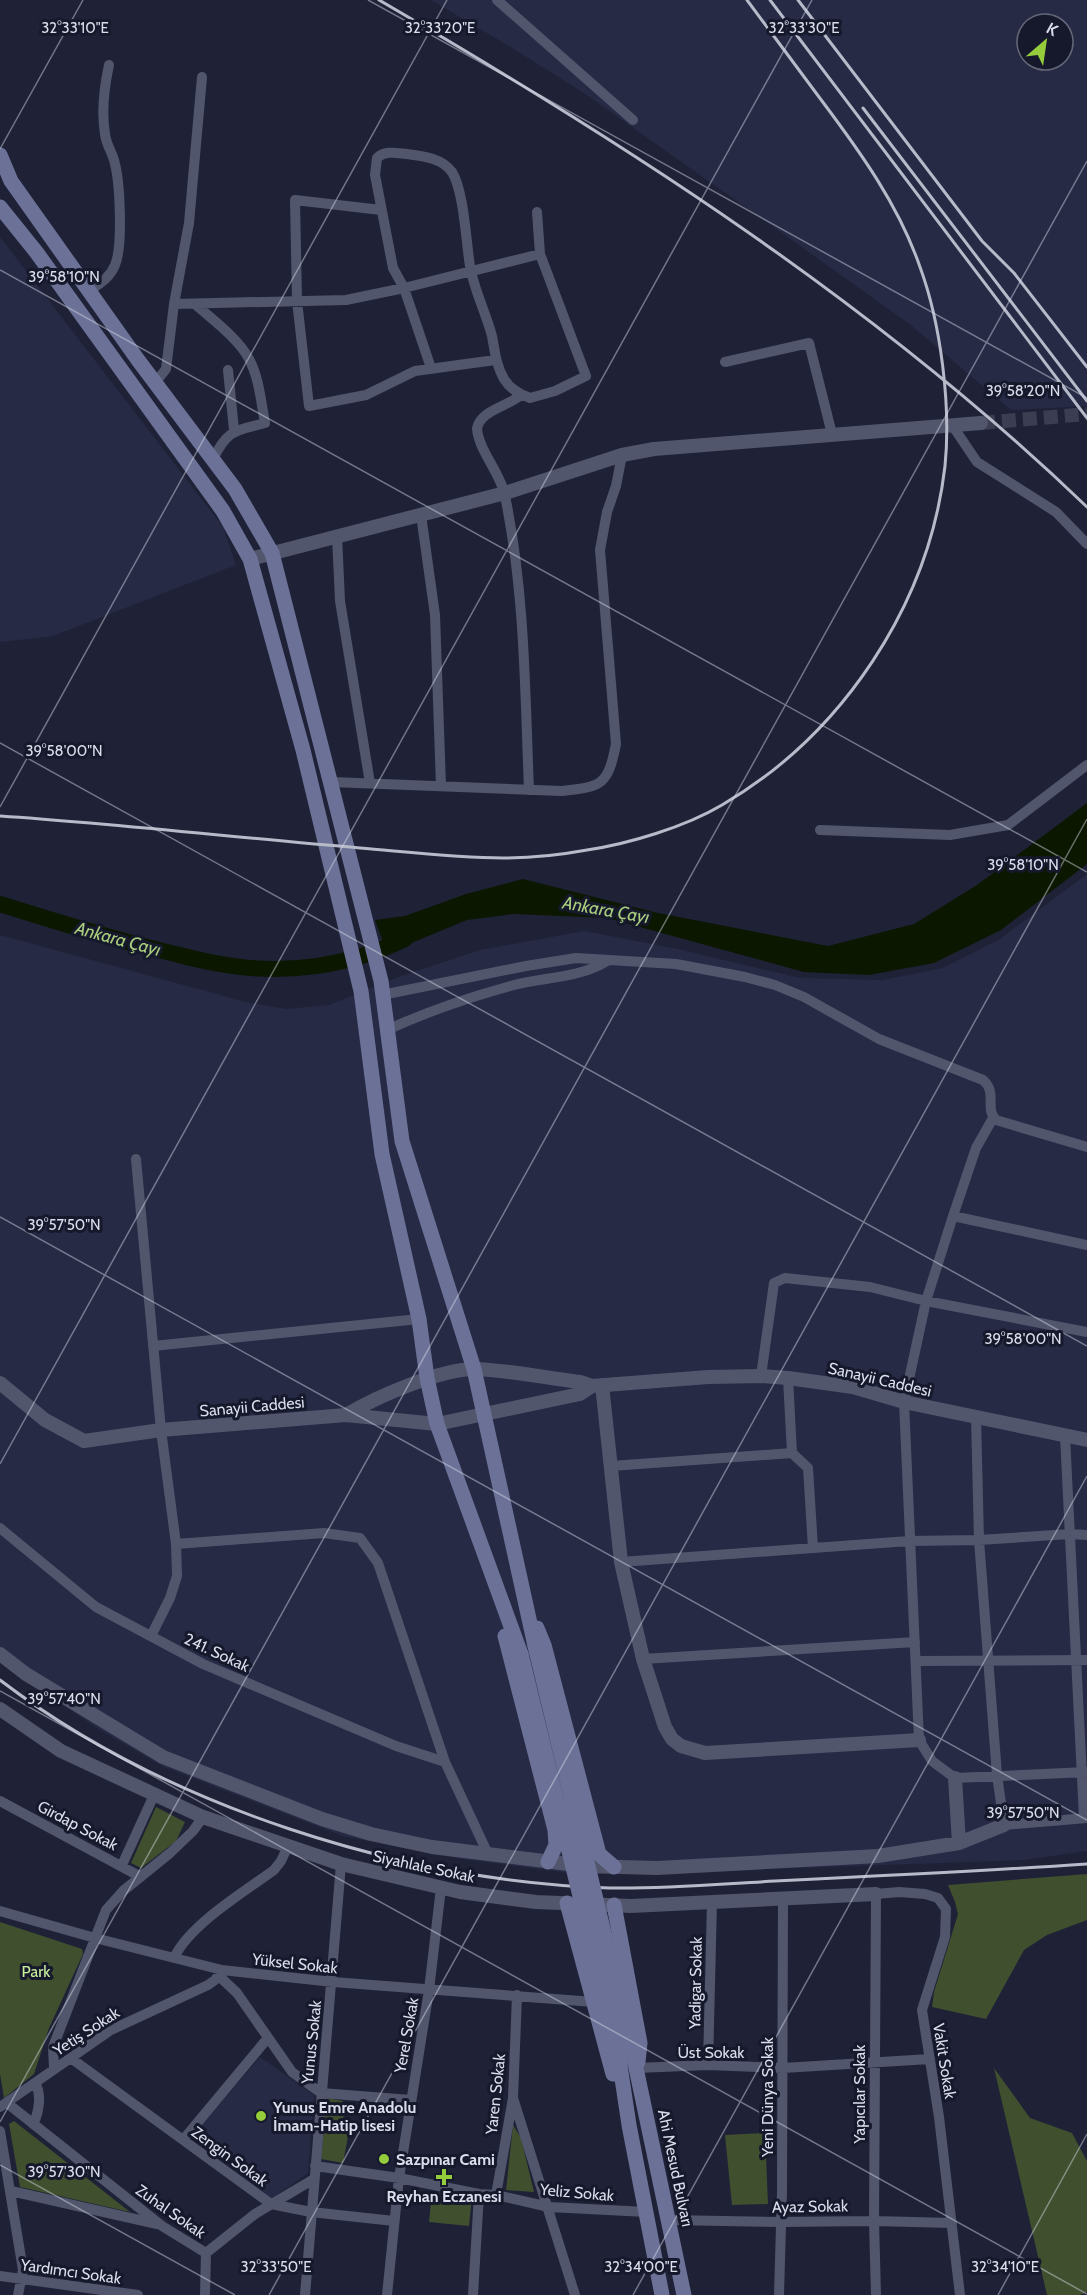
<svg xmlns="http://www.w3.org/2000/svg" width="1087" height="2295" font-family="Cabin,sans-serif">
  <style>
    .built { fill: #262a45; fill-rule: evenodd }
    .green { fill: #404f2e }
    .water { fill: #0c1700 }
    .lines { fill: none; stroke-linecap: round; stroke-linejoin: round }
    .river { stroke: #0c1700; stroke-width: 16 }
    .tertiary-tunnel { stroke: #3b3e52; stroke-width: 14; stroke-dasharray: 14 7; stroke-linecap: butt }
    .minor { stroke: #52566d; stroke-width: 10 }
    .tertiary { stroke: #52566d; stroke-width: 14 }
    .secondary { stroke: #6c7297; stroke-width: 15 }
    .rail { stroke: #b7bac9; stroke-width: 3 }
    .secondary-bridge { stroke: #6c7297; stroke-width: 15 }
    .ticks { fill: none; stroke: #daddeb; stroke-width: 1.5; stroke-opacity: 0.45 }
    .poi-dot { fill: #94cc3c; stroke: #16192c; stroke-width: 2 }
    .labels { text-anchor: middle; stroke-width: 6; stroke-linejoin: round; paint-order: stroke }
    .street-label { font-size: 16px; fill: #daddeb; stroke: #16192c }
    .park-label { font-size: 16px; fill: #c8ee9c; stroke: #16192c }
    .poi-label { font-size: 16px; font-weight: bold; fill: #daddeb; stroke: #16192c; text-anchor: start }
    .water-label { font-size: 18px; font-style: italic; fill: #aace7e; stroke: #16192c }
    .ticks-label { font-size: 15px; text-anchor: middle; fill: #daddeb; stroke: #16192c; stroke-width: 6; stroke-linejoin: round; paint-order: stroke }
  </style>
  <rect width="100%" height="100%" fill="#1f2237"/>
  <!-- built -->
  <path class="built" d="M431,0H1087V406L1011,410L912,326L782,233L584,93L509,46ZM1027,24H1063V60H1027Z
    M0,237L223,527L236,565L53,636L0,642Z
    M1087,874V1851L1023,1860L625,1874L569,1873L462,1859L343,1836L164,1767L100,1730L0,1662V935L246,1002L286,1009L329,1005L396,978L480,950L584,931L673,948L800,978L883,980L943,968L1000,939Z
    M260,2057L314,2095L308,2173L271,2199L191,2137Z"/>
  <!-- green -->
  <path class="green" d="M156,1807L185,1822L176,1841L141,1868L131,1863Z
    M1087,1874V1920L1047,1935L1024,1950L986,2019L932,2007L934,1992L958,1914L955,1902L948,1885Z
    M0,1922L82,1949L83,1954L49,2028L34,2074L4,2098L0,2074Z
    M994,2068L1030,2118L1072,2133L1087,2161V2292L1080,2295H1047Z
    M327,2098L343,2101L344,2127L349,2131L343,2163L321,2159Z
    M14,2121L130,2212L20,2187L9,2124Z
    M513,2125L521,2138L534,2192L506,2190Z
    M765,2133L768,2204L732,2205L725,2135Z
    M432,2192L472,2196L469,2226L429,2222Z"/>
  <!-- water -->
  <path class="water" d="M1087,803V864L1001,930L934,963L869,975L804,972L607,918L514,914L467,920L387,953L375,920L405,916L466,894L523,879L658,913L828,946L914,924L977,885Z"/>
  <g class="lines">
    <!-- river -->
    <path class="river" d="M0,904C54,921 108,938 163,951C184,956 205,962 226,965C287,975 349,966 405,939"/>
    <!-- tertiary-tunnel -->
    <path class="tertiary-tunnel" d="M981,423L1087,414"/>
    <!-- minor -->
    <path class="minor" d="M497,0L633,120
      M381,210L295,200L297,301L309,406L366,395L415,371L495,360
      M89,291C99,284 110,278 115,265C123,247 120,184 115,164C113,153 106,145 105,134C101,110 104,88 109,65
      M174,304L346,300L404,288L540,254
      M196,305C212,319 239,339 249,359C259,377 261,402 265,423C235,431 228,429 213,459
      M725,362L809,343L832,434
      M431,368L404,288L393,268L375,175L377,158C385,150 396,153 407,154C423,156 442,158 452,172C464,191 466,242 470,266C474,290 486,313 492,336C495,352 496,365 504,379C510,389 519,394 530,398L555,391L586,376L540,254L537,212
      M228,370L234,430
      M155,383L166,369L174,304L189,223L202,77
      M521,395C507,407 481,410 477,428C478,450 501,473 505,496C525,592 525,692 529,790
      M952,425L977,462L1056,512L1087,544
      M421,515L435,615L441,786
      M337,536L340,601L370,783
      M332,782L562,791C602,787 608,785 616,744L600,550L607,512L616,486L622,455
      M820,830L950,835L1008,825L1087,765
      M382,995L526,966L576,958L676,964L745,977L775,985L804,997L879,1039L983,1080C998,1093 984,1108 996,1120L1087,1147
      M387,1030C428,1011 470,997 514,985C545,977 580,978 607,961
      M993,1118L976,1148L953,1216L926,1301L904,1402L919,1740L932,1761L955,1778L1087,1772
      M136,1159L161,1430L176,1544L177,1576L170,1598L151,1636
      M953,1216L1087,1245
      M153,1346L419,1319
      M761,1376L774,1283L785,1278L870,1287L926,1301L1087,1332
      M976,1417L979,1540L997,1775L1004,1825L1087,1818
      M1065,1436L1084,1818
      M792,1453L808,1468L813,1548
      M611,1466L792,1453L788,1378
      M0,1528L96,1607L203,1664L396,1746L445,1762
      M176,1544L324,1533L360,1538L378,1563L445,1762L488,1854
      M621,1562L909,1541L979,1540L1070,1534L1087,1535
      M643,1659L915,1642
      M916,1661L1087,1660
      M0,1801L141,1877
      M122,1865L154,1795
      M0,1911L95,1938L222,1970L333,1982L594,2002
      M174,1958C189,1925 244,1892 274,1870L281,1861L288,1846
      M219,1976L237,1993L292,2072L321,2093L411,2100
      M72,2059L271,2204L311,2212L394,2221
      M708,2065L712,1902
      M637,2068L708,2065L783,2068L930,2059
      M54,2069L53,2047L106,1910L123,1891L170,1853L193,1831L203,1817
      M513,2098L575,2295
      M7,2103L162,2226L206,2253
      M0,2107L111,2030L208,1985L215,1980L222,1970
      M33,2124C39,2113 42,2094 35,2083
      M0,2131L23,2270L18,2295
      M183,2140L267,2039
      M315,2166L399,2178L479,2194L496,2195L549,2207L647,2212
      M11,2191L157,2224
      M496,2195L513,2098L517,1995
      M669,2220L780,2222L874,2221L952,2223
      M206,2253L255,2214L314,2179
      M0,2276L138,2295
      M205,2295L206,2253
      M305,2295L341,1864
      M387,2295L399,2178L429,1990L441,1888
      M473,2295L479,2194
      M779,2295L782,2191L783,1899
      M876,2295L874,2221L876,1894L899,1892L925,1894L938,1898L946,1909L945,1937L922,2010L939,2117L960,2295"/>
    <!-- tertiary -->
    <path class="tertiary" d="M250,559L505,493L622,455L654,449L981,423
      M0,1383L45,1420L84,1441L161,1430L346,1415L437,1424L580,1394L592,1386
      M602,1385L621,1562L643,1659L665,1727L672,1739L681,1746L705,1753L919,1740
      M346,1415C376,1397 440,1369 475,1369C507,1370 547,1378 580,1382L592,1386L708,1377L761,1376L788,1378L853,1387L904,1402L1087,1440
      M0,1654L26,1674L163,1757L322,1819L371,1834L432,1847L584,1866L657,1868L878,1856L959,1843L1004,1825
      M0,1709L61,1751L203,1817L341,1864L460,1892L536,1902L631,1906L876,1894
      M955,1778L959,1843"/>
    <!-- secondary -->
    <path class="secondary" d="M0,155L11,181L138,360L235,489L272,553L381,981L402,1141L474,1369L535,1646
      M0,207L37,253L223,511L250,559L303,750L361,991L382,1154L419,1319L427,1378L437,1424L521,1654
      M537,1628L544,1645L599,1854L614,1867
      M505,1636L555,1830L556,1845L548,1862
      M567,1903L613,2074
      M614,1905L640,2043L638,2062
      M632,2049L684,2295
      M618,2052L629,2125L662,2295"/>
    <!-- rail -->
    <path class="rail" d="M379,0C630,146 877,305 1087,507
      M770,0L1087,418
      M798,0L982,241L1014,273L1087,367
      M863,108L1087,401
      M0,816C120,824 240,838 360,848C407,852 456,858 503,858C530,858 560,855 587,850C628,844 685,827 722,805C842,735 929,605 945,466C951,406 941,324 920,267C899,206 861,153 822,101C797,67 772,34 747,0
      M0,1680C167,1807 402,1881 610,1888C665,1889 720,1884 775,1881C879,1876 983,1871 1087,1864"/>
    <!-- secondary-bridge -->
    <path class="secondary-bridge" d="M535,1646L632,2049
      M521,1654L618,2052"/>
  </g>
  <!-- ticks -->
  <path class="ticks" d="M368,0L1087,398M0,149L83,0M0,270L1087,872M0,743L1087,1346M0,807L447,0M0,1217L1087,1820M0,1464L812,0M0,1691L1087,2294M0,2122L1087,161M0,2165L235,2295M269,2295L1087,819M633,2295L1087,1476M998,2295L1087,2134"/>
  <!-- markers -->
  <g class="poi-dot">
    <circle cx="261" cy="2116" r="6"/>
    <circle cx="384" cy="2159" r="6"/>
    <path d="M441 2168h6v6h6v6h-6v6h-6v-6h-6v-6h6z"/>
  </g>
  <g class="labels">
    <!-- street labels -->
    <g class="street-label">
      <text transform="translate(880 1379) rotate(13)" y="6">Sanayii Caddesi</text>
      <text transform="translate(252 1406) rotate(-5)" y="6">Sanayii Caddesi</text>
      <text transform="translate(217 1652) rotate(25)" y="6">241. Sokak</text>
      <text transform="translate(78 1825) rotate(28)" y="6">Girdap Sokak</text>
      <text transform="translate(424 1866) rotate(12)" y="6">Siyahlale Sokak</text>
      <text transform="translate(295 1963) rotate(6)" y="6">Yüksel Sokak</text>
      <text transform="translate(695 1983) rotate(-89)" y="6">Yadigar Sokak</text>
      <text transform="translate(86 2031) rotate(-33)" y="6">Yetiş Sokak</text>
      <text transform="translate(406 2035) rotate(-80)" y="6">Yerel Sokak</text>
      <text transform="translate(311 2042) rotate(-84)" y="6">Yunus Sokak</text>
      <text x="711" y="2058">Üst Sokak</text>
      <text transform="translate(945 2061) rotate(81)" y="6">Vakit Sokak</text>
      <text transform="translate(495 2094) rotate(-84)" y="6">Yaren Sokak</text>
      <text transform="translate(859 2094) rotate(-90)" y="6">Yapıcılar Sokak</text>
      <text transform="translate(767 2097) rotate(-90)" y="6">Yeni Dünya Sokak</text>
      <text transform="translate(230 2156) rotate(36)" y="6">Zengin Sokak</text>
      <text transform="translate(676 2168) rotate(78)" y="6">Ahi Mesud Bulvarı</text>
      <text transform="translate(577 2192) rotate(5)" y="6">Yeliz Sokak</text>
      <text transform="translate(810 2206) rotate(-1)" y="6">Ayaz Sokak</text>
      <text transform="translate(171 2211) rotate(35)" y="6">Zuhal Sokak</text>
      <text transform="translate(71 2271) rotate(8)" y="6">Yardımcı Sokak</text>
    </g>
    <!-- park labels -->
    <g class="park-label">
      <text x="36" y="1977">Park</text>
    </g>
    <!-- poi labels -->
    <g class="poi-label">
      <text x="273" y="2113">Yunus Emre Anadolu<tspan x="273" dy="18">İmam-Hatip lisesi</tspan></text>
      <text x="396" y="2165">Sazpınar Cami</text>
      <text x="444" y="2202" text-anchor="middle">Reyhan Eczanesi</text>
    </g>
    <!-- water labels -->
    <g class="water-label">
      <text transform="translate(606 910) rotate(10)" y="6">Ankara Çayı</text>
      <text transform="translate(118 939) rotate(15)" y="6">Ankara Çayı</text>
    </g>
  </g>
  <g class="ticks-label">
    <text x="75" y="33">32°33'10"E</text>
    <text x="440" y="33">32°33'20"E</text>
    <text x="804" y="33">32°33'30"E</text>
    <text x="64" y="282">39°58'10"N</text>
    <text x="1023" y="396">39°58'20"N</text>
    <text x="64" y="756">39°58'00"N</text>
    <text x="1023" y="870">39°58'10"N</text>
    <text x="64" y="1230">39°57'50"N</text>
    <text x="1023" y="1344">39°58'00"N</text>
    <text x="64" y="1704">39°57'40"N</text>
    <text x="1023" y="1818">39°57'50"N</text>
    <text x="64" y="2177">39°57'30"N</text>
    <text x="276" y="2272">32°33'50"E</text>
    <text x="641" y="2272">32°34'00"E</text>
    <text x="1005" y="2272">32°34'10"E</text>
  </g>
  <!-- north arrow -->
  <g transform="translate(1045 42) rotate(29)"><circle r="28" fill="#16192c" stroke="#646778" stroke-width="1.5"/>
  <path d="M0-4.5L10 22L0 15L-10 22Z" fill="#94cc3c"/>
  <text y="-9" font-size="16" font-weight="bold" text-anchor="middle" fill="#daddeb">K</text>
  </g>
</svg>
